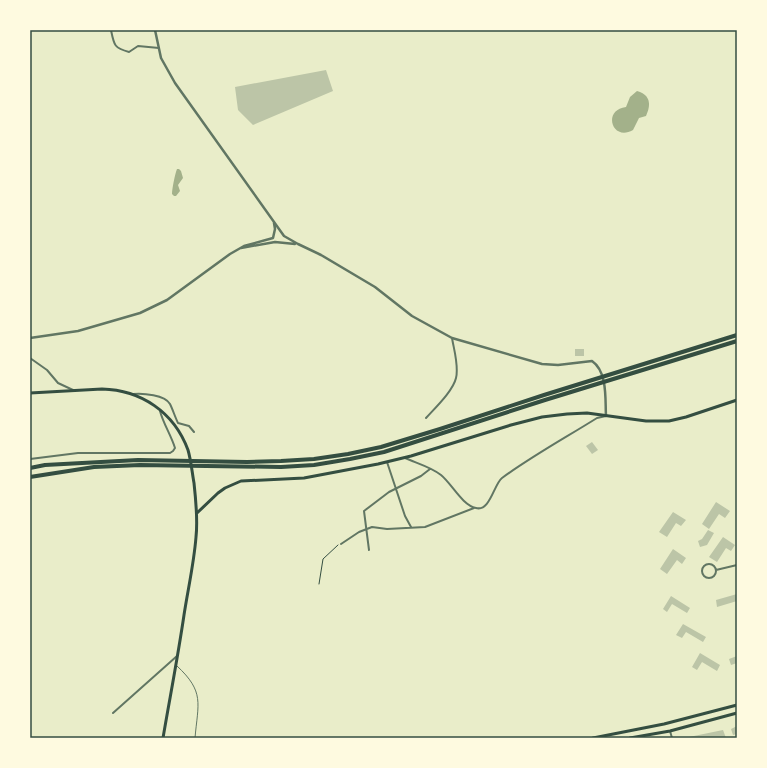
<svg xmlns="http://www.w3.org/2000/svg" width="767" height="768" font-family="'Open Sans',sans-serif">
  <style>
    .water { fill: #a3b18a }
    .building { fill: #bcc5a7 }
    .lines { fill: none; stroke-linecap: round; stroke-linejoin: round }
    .path { stroke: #344e41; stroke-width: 1 }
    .service { stroke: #617663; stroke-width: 1 }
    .minor { stroke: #617663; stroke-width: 2 }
    .tertiary { stroke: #617663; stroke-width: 2.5 }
    .secondary { stroke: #344e41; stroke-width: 3 }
    .motorway { stroke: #344e41; stroke-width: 4 }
    .neatline { fill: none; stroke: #344e41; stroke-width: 1.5 }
  </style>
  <rect width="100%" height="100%" fill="#e9edc9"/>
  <!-- water -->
  <path class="water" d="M637,91C651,95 651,105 646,116L639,118L633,130C612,142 602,110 626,107L630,97Z
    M177,169H179L181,171L183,178L178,185L180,191L176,196H174L172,194C172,189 175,174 177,169Z"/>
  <!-- building -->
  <path class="building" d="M326,70L333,91L253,125L238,110L235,87Z
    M575,349H584V356H575Z
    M592,442L598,450L592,454L586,446Z
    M716,502L730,511L725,518L719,514L709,529L702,524Z
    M673,512L686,520L681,526L676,523L667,537L659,532Z
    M708,530L714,533L707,545L700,547L698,541L702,539Z
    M723,537L735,545L731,551L726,548L717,562L709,557Z
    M673,549L686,558L682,564L677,560L667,574L660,569Z
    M737,594V601L717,607L716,600Z
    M671,596L690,608L687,613L672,604L667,612L663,609Z
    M683,624L706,637L703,642L686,632L682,638L676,635Z
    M700,653L720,665L717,671L702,662L697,670L692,667Z
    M737,656V663L731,665L729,659Z
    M737,726V734L733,735L731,729Z
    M723,730L726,738H689V737Z"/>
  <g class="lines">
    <!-- path -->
    <path class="path" d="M319,584L323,559L338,545"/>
    <!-- service -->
    <path class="service" d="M177,666C205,692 198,703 195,738"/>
    <!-- minor -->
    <path class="minor" d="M111,30C114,45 114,48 129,52L138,46L159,48
      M30,358L47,370L58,383L73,390
      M133,394C143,393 165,395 170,404C173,410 175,417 178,423L189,426L194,432
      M426,418C435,408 453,391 456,378C459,366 454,350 452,338
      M405,458C416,463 431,467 441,475C452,484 462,505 476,508C490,512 494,484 502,478C532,456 565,438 597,418L606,416
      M30,459L78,453H170L173,451L175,448C171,435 163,423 160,411
      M387,462L405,516L411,527
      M341,544L359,532L372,527L387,529L425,527L474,508
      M369,550L364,511L389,492L421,476L430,469
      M702 571a7 7 0 1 1 14 0a7 7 0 1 1-14 0Z
      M716,570L737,565
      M113,713L177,656
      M670,731L672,738"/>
    <!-- tertiary -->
    <path class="tertiary" d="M155,30L161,58L175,83L284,236L298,244L321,255L375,287L412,316L452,338L542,364L558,365L592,361C608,372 605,400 606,416
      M241,248L275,242L295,244
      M30,338L78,331L140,313L167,300L230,254L244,246L273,238L275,229L274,223"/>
    <!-- secondary -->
    <path class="secondary" d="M30,393L102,389C141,390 174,412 188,450C191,460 192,472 194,483C196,501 198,519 196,537C194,563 188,589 184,615C178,656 170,697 163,738
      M197,513L218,493L225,488L241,481L304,478L378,464L411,456L511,425L542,417L567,414L587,413L646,421H669L686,417L737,400
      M593,738L664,724L737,705
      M630,738L670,731L737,713"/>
    <!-- motorway -->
    <path class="motorway" d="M30,468L45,465L138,460L247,462L281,461L314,459L348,454L381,447L440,429L544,395L737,335
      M30,477L94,467L140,465L281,467L314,465L350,459L384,452L545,400L737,341"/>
  </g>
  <!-- border -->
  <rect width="767" height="768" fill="none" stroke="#fefae0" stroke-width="62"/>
  <rect x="31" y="31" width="705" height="706" class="neatline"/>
</svg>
